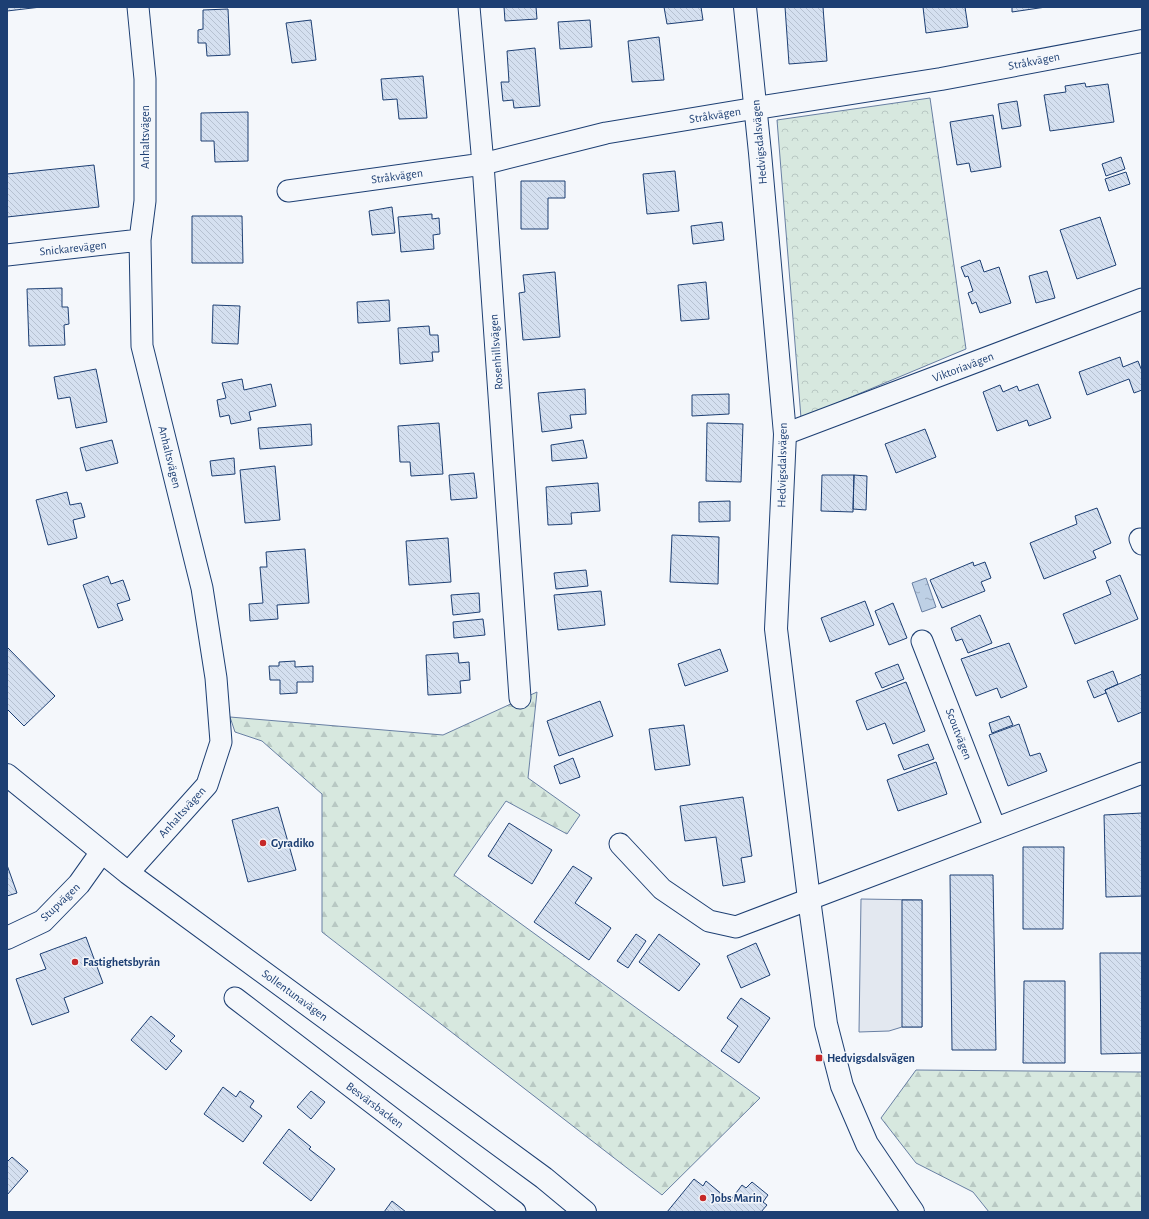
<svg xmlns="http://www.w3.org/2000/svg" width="1149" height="1219" font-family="'Alegreya Sans',sans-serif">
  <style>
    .forest { fill: url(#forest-firs); stroke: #687fa3 }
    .park { fill: url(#park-crowns); stroke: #687fa3 }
    .parking { fill: #e3e8f0; stroke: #687fa3 }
    .water { fill: url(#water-ripples); stroke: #687fa3 }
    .building { fill: url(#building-back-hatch); stroke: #1d3f73 }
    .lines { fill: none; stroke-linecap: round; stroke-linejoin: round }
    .street-casing { stroke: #1d3f73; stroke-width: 23 }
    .secondary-casing { stroke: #1d3f73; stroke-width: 24 }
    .street { stroke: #f4f7fb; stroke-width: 21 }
    .secondary { stroke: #f4f7fb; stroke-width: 22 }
    .poi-dot { fill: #c62828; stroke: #f4f7fb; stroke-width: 1.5 }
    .labels { text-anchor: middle; stroke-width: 3; stroke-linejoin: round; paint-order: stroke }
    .street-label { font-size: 12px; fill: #1d3f73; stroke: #f4f7fb }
    .poi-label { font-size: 12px; font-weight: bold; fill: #1d3f73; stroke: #f4f7fb; text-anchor: start }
  </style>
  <defs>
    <pattern id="forest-firs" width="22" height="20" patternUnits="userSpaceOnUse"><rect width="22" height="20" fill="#d7e8df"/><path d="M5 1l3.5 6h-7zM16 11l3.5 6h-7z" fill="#b8c8c3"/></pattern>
    <pattern id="park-crowns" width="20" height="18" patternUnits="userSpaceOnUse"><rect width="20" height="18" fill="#d7e8df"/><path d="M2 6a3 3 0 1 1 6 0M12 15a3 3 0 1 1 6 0" fill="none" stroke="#b8c8c3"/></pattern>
    <pattern id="water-ripples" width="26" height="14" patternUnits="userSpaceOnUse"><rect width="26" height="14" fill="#bed0e5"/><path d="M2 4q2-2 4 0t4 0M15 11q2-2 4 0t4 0" fill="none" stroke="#9aaabe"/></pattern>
    <pattern id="building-back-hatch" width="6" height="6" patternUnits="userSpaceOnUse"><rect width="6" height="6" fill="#d5e0f0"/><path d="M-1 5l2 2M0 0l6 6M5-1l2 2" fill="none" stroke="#b6c1d1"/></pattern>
  </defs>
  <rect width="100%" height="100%" fill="#f4f7fb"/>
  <!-- forest -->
  <path class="forest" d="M537,692L528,778L580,815L567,834L506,801L454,875L760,1098L662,1195L322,932V794L262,741L235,732L230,717L443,735Z
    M916,1070L1142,1072V1212H989L973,1192L916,1163L881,1118Z"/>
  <!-- park -->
  <path class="park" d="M930,98L966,349L801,418L777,120Z"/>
  <!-- parking -->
  <path class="parking" d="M861,899L922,900V1027H902L889,1031L859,1032Z"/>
  <!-- water -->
  <path class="water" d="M926,578L936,607L922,612L912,583Z"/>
  <!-- building -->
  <path class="building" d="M7,7H41L7,11Z
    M504,7H536L537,19L505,21Z
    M664,7H701L703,20L667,24Z
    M785,7H823L827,61L789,64Z
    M923,7H965L968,27L926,33Z
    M1012,7H1046L1012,12Z
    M228,9L230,55L207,56L206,43H198V30L203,29V10Z
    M311,20L316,60L292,63L286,23Z
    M590,20L592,47L560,49L558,22Z
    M659,37L664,80L632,82L628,41Z
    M535,48L540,106L514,108L513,100L503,101L501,82H509L507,51Z
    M423,76L427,118L399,119L397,99L383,100L381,79Z
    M1085,83L1086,87L1108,84L1114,122L1050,131L1044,95L1066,92L1065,86Z
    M1017,101L1021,126L1002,129L998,104Z
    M248,112V161L215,162L214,141H201V113Z
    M993,115L1001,167L971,172L969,163L957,165L950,122Z
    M1121,157L1125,169L1106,176L1102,164Z
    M94,165L99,207L7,217V174Z
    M675,171L679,211L647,214L643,174Z
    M1126,172L1130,184L1109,191L1105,179Z
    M521,181H565V198H548V229H521Z
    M392,207L395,233L372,235L369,211Z
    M432,214V219L439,218L440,234L433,235L434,249L401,252L398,217Z
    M192,216H242L243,263H192Z
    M1100,217L1116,265L1077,279L1060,230Z
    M722,222L724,240L693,244L691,226Z
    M980,260L984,272L999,267L1011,303L980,313L976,302L972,304L968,293L973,291L968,276L965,277L961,267Z
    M1047,271L1055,298L1036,303L1029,276Z
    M555,272L560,337L523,340L519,293L525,292L523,275Z
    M706,282L709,319L681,321L678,285Z
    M62,288V307H68L69,324L64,325L65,345L29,346L27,289Z
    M389,300L390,321L358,323L357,302Z
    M213,305L240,306L238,344L212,343Z
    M429,326L430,335H438L439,352H432L433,361L400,364L398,328Z
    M1120,357L1123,367L1138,361L1142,371V390L1134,393L1129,379L1087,395L1079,372Z
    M96,369L107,422L76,428L70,397L58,399L54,377Z
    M242,379L244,390L271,384L276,406L249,412L251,420L231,424L229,415L220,417L217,400L226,398L222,383Z
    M1038,384L1051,418L1029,426L1027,420L997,431L983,392L1000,385L1003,392L1017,386L1019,391Z
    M585,389L586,414L570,415L572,428L542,432L538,393Z
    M729,394V414L692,416V395Z
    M439,423L443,474L411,476L410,462H400L398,426Z
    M707,423L743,424L741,482L706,481Z
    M311,424L312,445L260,449L258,428Z
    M925,429L936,457L896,473L885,444Z
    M112,440L118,463L86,471L80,448Z
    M583,440L587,458L552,461L551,445Z
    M234,458L235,474L212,476L210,461Z
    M275,466L280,520L245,523L240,470Z
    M474,473L477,498L451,500L449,475Z
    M822,475H854L853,512L821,511Z
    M854,475L867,476L866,510L853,509Z
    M598,483L600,511L571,513L572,524L548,525L546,487Z
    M67,492L70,505L81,503L85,517L73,520L77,538L48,545L36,500Z
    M730,501V521L699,522V502Z
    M1097,508L1111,543L1093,551L1096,558L1044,579L1030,543L1077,524L1075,516Z
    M672,535L719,537L718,584L670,582Z
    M448,538L451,582L409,585L406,541Z
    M305,549L309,603L277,605L278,619L250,621L249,604L263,603L260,567H267L266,552Z
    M973,562L974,566L985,562L991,578L981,582L985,591L942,608L930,580Z
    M586,570L588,586L556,589L554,573Z
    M1120,575L1138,619L1075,644L1063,614L1111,594L1106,581Z
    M108,576L111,584L123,580L130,600L117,604L123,620L98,628L83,585Z
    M601,591L605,625L558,630L554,595Z
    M479,593L480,612L453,615L451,595Z
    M865,601L874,625L830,642L821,618Z
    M893,603L907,638L889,645L875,611Z
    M980,615L992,643L968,653L962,639L956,641L951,628Z
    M483,619L485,635L454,638L453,622Z
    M1009,643L1027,687L1001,698L997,688L976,696L961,659Z
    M7,647L55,696L24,726L7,709Z
    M720,649L728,671L685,686L678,664Z
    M458,653L459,663L469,662L470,680L460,681L461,693L428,695L426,655Z
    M295,661V667L313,666V682H297V693L280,694V680H270L269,666H279V662Z
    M898,664L904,679L882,688L875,673Z
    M1113,671L1118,684L1105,690L1106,693L1094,698L1087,681Z
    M1142,674V712L1118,722L1105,690Z
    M906,682L925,731L893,744L885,723L867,730L856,701Z
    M600,701L613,736L559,756L547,721Z
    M1009,716L1013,725L992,733L989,723Z
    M1019,724L1030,756L1040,753L1047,771L1008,786L989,735Z
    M684,725L690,765L655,770L649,729Z
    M928,744L934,759L904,770L898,755Z
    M573,758L580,777L560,784L554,766Z
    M936,762L947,794L898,811L887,780Z
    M743,797L752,856L741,858L745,882L723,886L716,837L685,841L680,806Z
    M278,807L296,870L248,882L232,820Z
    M1142,813V896L1106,897L1104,815Z
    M509,823L552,850L532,884L488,856Z
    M1023,847H1064L1063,929H1023Z
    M7,865L17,893L7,896Z
    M573,866L592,878L575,903L611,928L589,960L534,922Z
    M950,875H993L996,1050H952Z
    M902,900H922V1027H902Z
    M636,934L646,941L628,968L617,961Z
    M659,934L700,964L679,991L639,962Z
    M86,937L103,983L64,998L69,1012L32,1025L16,979L46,969L40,954Z
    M756,943L770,975L741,988L727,956Z
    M1100,953H1142V1053L1101,1054Z
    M1024,981H1065V1063H1023Z
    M741,998L770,1018L739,1063L721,1051L738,1026L727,1018Z
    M151,1016L175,1036L170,1041L182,1051L166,1070L131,1040Z
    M223,1087L236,1097L240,1091L254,1101L250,1107L262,1116L243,1142L204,1114Z
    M311,1091L325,1102L311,1119L297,1107Z
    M289,1129L311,1147L309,1149L335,1169L311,1201L263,1163Z
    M12,1157L28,1171L7,1195V1162Z
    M694,1179L703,1186L706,1181L730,1201L742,1185L746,1188L752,1182L768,1195L763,1202L767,1205L761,1212H667Z
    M392,1201L406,1212H384Z"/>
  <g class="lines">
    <defs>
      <path id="street" d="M469,7L483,164L520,698
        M288,191L483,164L606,133L756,108
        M7,255L140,240
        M785,434L1142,299
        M1140,539L1142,544
        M922,641L995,828
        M620,844L662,889L709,921L736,927L1142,773
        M128,873L207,785L221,742L216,678L202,588L142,346L140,240L145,201V79L138,7
        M235,998L515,1212"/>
      <path id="secondary" d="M745,7L760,153L785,434L776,629L809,899L826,1024L842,1086L867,1144L913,1212
        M756,108L941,79L1142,41
        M7,775L128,873L544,1178L585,1212
        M7,938L43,921L79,884L101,853"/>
    </defs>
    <!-- street casing -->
    <use href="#street" class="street-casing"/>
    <!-- secondary casing -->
    <use href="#secondary" class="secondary-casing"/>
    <!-- street -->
    <use href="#street" class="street"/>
    <!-- secondary -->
    <use href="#secondary" class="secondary"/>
  </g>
  <!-- markers -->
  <g class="poi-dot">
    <circle cx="263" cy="843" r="4"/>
    <circle cx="75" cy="962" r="4"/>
    <rect x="815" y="1054" width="8" height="8" rx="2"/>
    <circle cx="703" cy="1198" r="4"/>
  </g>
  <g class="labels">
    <!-- street labels -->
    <g class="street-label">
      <text transform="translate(1034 61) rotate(-11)" y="4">Stråkvägen</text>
      <text transform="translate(715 115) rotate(-9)" y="4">Stråkvägen</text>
      <text transform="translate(145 137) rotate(-90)" y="4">Anhaltsvägen</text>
      <text transform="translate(759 142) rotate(-95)" y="4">Hedvigsdalsvägen</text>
      <text transform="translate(397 176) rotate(-8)" y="4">Stråkvägen</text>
      <text transform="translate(73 248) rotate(-6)" y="4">Snickarevägen</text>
      <text transform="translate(496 352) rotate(-94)" y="4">Rosenhillsvägen</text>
      <text transform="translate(963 367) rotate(-21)" y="4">Viktoriavägen</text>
      <text transform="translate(170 457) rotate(76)" y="4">Anhaltsvägen</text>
      <text transform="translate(782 465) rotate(-89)" y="4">Hedvigsdalsvägen</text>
      <text transform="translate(959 734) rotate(69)" y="4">Scoutvägen</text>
      <text transform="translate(182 812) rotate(-48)" y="4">Anhaltsvägen</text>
      <text transform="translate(60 902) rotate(-44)" y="4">Stupvägen</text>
      <text transform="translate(295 995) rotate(36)" y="4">Sollentunavägen</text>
      <text transform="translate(375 1105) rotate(37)" y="4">Besvärsbacken</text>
    </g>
    <!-- poi labels -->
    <g class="poi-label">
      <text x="271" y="847">Gyradiko</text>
      <text x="83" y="966">Fastighetsbyrån</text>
      <text x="827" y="1062">Hedvigsdalsvägen</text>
      <text x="711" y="1202">Jobs Marin</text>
    </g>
  </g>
  <!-- border -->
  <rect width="1149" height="1219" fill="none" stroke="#1d3f73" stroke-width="16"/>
</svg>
